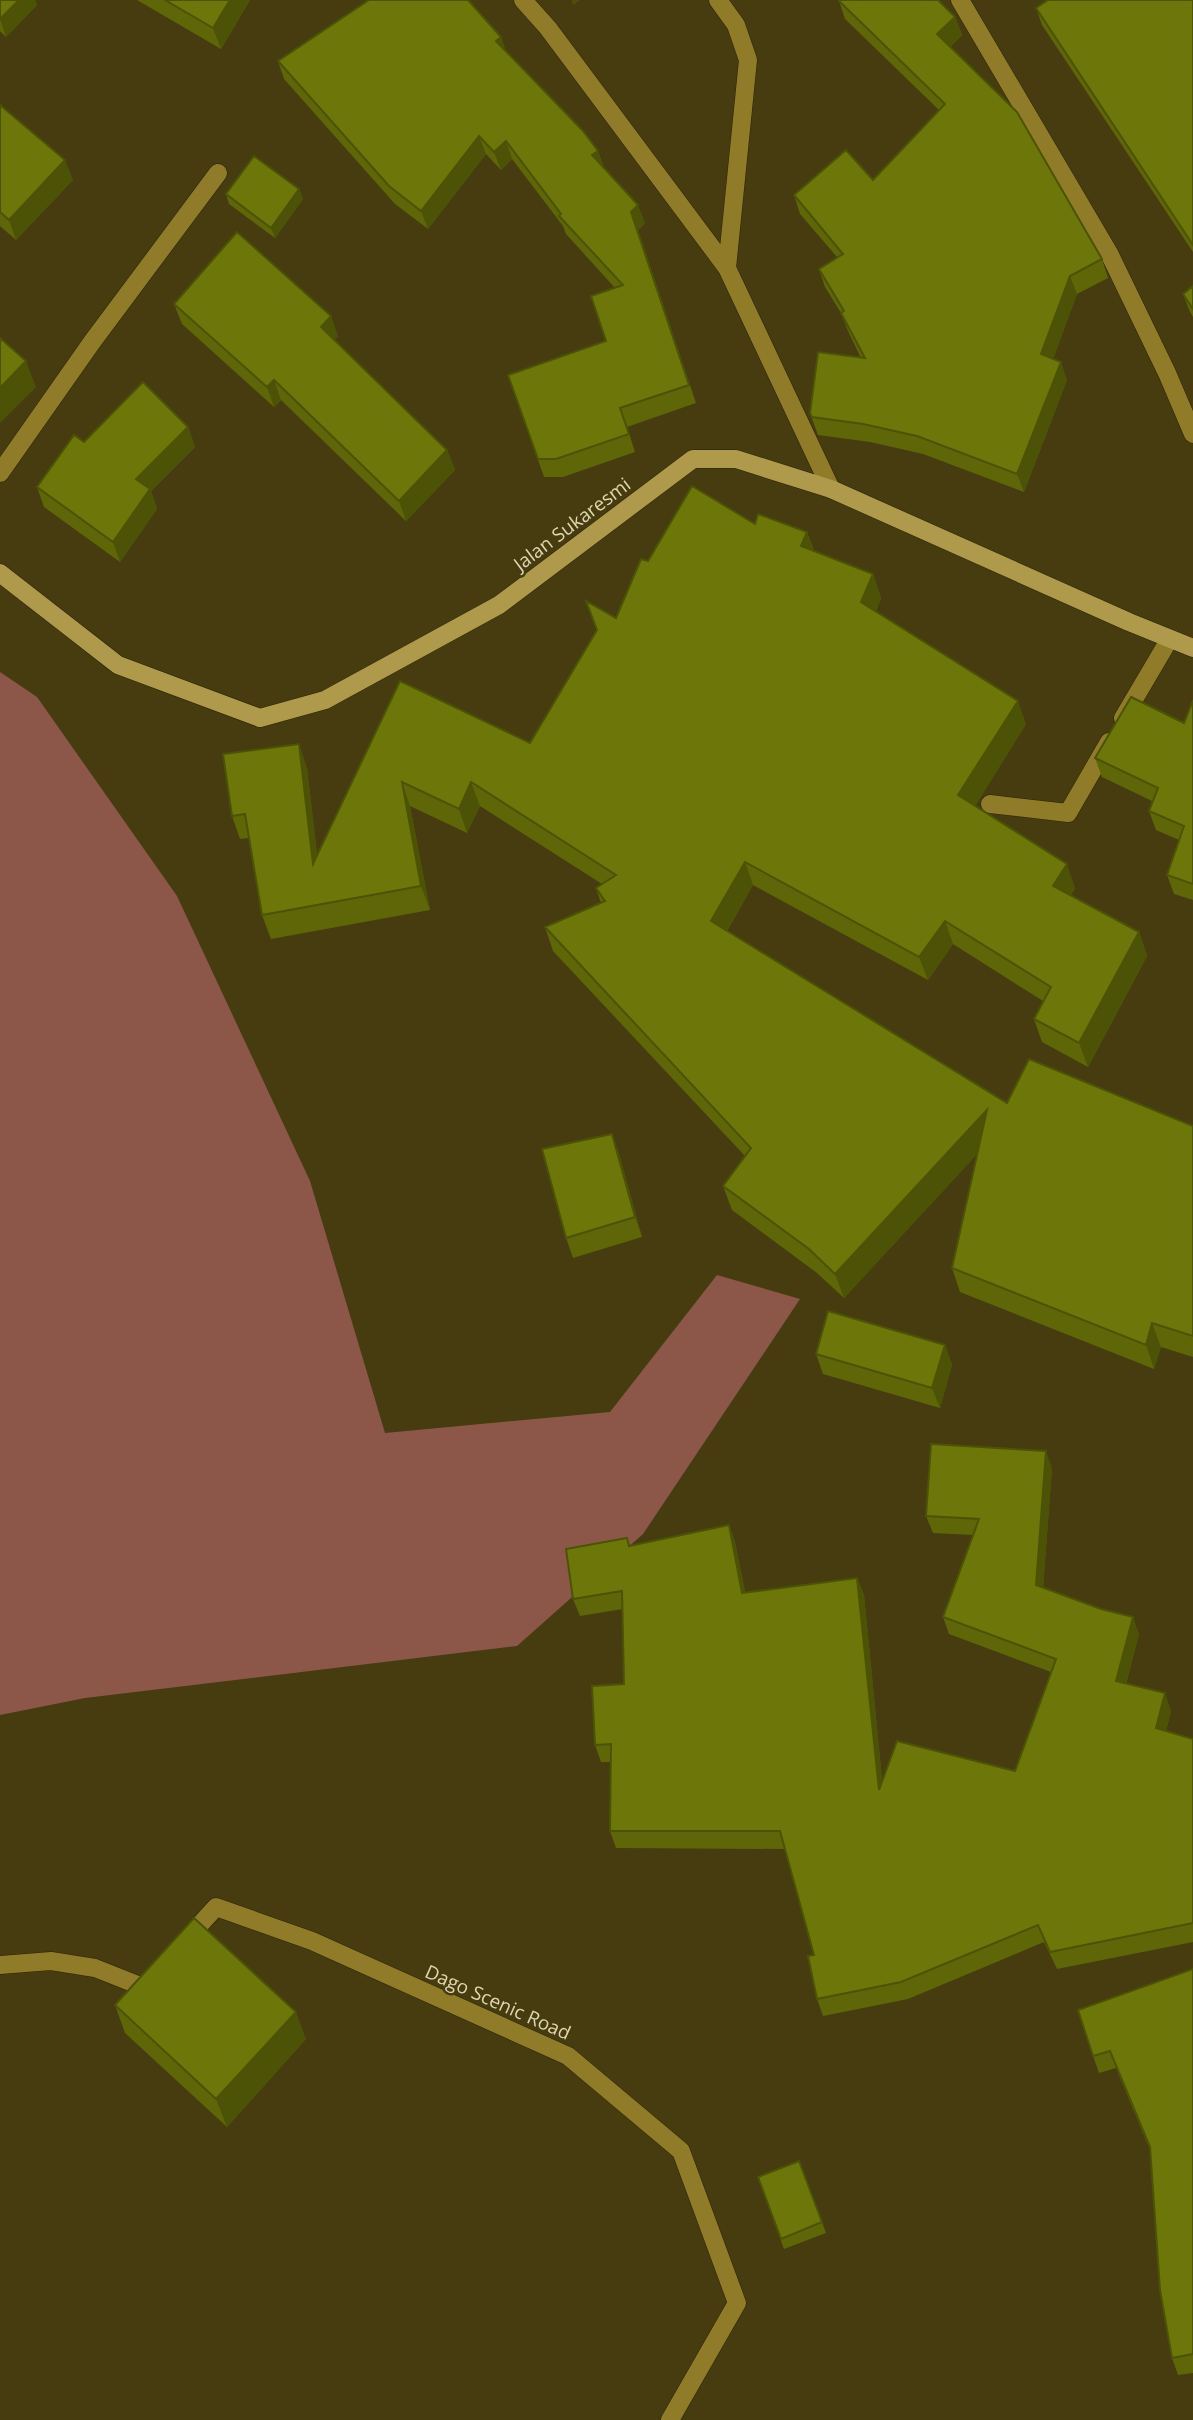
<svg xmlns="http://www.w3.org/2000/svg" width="1193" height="2420" font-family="'Open Sans',sans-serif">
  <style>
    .green { fill: #8c5749 }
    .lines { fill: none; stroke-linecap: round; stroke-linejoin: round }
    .minor-casing { stroke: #2a2309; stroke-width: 19 }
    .major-casing { stroke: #2a2309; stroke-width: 19 }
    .minor { stroke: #8f7b28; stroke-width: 18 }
    .major { stroke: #ae9a4a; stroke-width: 18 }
    .wall { fill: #5e6608 }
    .shaded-wall { fill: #4c5306 }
    .building { fill: #6d7709; stroke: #4c5306; stroke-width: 2 }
    .labels { text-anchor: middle; stroke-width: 5; stroke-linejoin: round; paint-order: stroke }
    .street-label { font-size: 19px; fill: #dfd5af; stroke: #463c10 }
  </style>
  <rect width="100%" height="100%" fill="#463c10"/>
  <!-- green -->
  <path class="green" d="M0,672L37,697L177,896L310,1181L385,1433L610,1412L717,1275L800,1299L643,1534L517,1646L85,1698L0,1715Z"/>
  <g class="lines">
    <defs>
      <path id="minor" d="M523,0L548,28L727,268
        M718,0L736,25L748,60L727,268L831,489
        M960,0L1109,253L1167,373L1193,434
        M0,473L92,342L218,173
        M1123,718L1169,640
        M990,804L1068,813L1109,742
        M185,1941L216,1907L312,1941L568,2056L681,2151L737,2303L670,2420
        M0,1965L51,1961L95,1968L143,1987L152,1977"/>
      <path id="major" d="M0,573L118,665L260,718L325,700L499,605L693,459H736L831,489L1129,622L1193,648"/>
    </defs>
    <!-- minor casing -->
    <use href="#minor" class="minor-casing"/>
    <!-- major casing -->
    <use href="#major" class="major-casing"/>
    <!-- minor -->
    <use href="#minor" class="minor"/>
    <!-- major -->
    <use href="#major" class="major"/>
  </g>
  <!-- wall -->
  <path class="wall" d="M0,0H35L37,5L6,37L0,31Z
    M137,0H250L221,49Z
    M1045,0H1193V252L1042,25L1036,8L1046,1Z
    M839,1L955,17L962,35L950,47L1102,259L1108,278L1077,294L1053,359L1067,380L1024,492L923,454L870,442L818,435L810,413L861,358L848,331L841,313L825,287L819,269L837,257L800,214L794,195L873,180L939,110L845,19Z
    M501,37L506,52L598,151L604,168L645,223L638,230L696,403L627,427L635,452L563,477H544L508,375L606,341L615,288L566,234L563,226L512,159L501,170L486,154L428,229L395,204L284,79L278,61Z
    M0,105L73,180L16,240L0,226Z
    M299,189L303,199L275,238L229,204L226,194Z
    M1193,286V317L1190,312L1183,294Z
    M174,304L338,336L334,340L447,450L455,470L406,521L281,400L274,407L182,324Z
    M188,427L195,447L151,491L157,509L120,562L44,507L37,487L84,442Z
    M755,524L807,532L814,551L873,574L881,598L876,611L1026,724L975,806L1075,888L1071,895L1139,932L1147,956L1088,1067L1042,1042L1034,1019L1043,1001L953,944L928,980L753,885L727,931L1007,1103L1193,1126V1357L1161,1347L1154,1369L960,1292L952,1268L977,1154L844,1298L817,1273L732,1210L723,1186L745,1156L553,951L545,927L601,903L596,888L602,884L480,806L467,833L410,806L430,910L271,939L262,915L249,838L240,839L232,816L307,768L317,854L400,681L530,743L616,618L648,561Z
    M1193,700V900L1174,894L1167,875L1179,840L1156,830L1149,811L1152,801L1102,777L1095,758L1184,723Z
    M612,1134L619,1154L642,1237L573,1258L566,1238Z
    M945,1345L952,1365L940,1408L823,1374L816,1354Z
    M1052,1468L1043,1588L1139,1634L1126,1684L1171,1711L1166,1731L1193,1739V1942L1057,1969L1044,1942L908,1999L823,2016L817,1999L814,1955L785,1849L616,1848L610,1831L611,1762H601L595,1745L624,1684L623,1609L580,1616L573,1599L630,1546L729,1525L735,1542L745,1592L857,1578L864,1595L882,1780L1015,1771L1051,1672L949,1634L943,1617L973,1535L933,1533L926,1516Z
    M1193,1969V2373L1178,2375L1172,2358L1150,2150L1116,2068L1099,2073L1093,2056Z
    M115,2005L306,2039L227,2127L125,2033Z
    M799,2161L826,2233L784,2249L758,2177Z"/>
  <!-- shaded-wall -->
  <path class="shaded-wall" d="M19,0H35L37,5L6,37L0,19Z
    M230,0H250L221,49L213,28Z
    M572,0H580L573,5Z
    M955,17L962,35L944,53L937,34Z
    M501,37L507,56L496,41Z
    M479,136L486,154L428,229L421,211Z
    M506,141L512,159L501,170L494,152Z
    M598,151L604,169L592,155Z
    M65,160L73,180L16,240L9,220Z
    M299,189L303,199L275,238L271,228Z
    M638,205L645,223L638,230L696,403L631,212Z
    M1070,276L1077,294L1048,373L1041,354Z
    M331,316L338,336L328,347L321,327Z
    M26,361L36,387L0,423V388Z
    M1061,362L1067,380L1024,492L1017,474Z
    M274,380L281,400L274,407L267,387Z
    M188,427L195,447L151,491L157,509L120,562L113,542L136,479Z
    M447,450L455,470L406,521L399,501Z
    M807,532L815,556L801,546Z
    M873,574L881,598L870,625L861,602Z
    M1018,701L1026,724L967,819L958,795Z
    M299,744L307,768L321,888L313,864Z
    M402,782L410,806L430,910L421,886Z
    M471,782L480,806L467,833L459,809Z
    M745,862L753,885L719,944L711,921Z
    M1067,864L1075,888L1062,909L1053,886Z
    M945,921L953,944L928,980L919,957Z
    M1139,932L1147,956L1088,1067L1079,1043Z
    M987,1110L996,1134L844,1298L835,1274Z
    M612,1134L619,1154L642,1237L635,1217Z
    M1152,1323L1161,1347L1154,1369L1146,1345Z
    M945,1345L952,1365L940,1408L932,1388Z
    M1046,1451L1052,1468L1042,1602L1036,1585Z
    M729,1525L735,1542L749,1610L742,1593Z
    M857,1578L864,1595L885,1807L879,1790Z
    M1133,1617L1139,1634L1122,1698L1116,1681Z
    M1165,1693L1171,1711L1162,1746L1156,1728Z
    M296,2012L306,2039L227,2127L216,2099Z"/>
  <!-- building -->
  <path class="building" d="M0,0H19L0,19Z
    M165,0H230L213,28Z
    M369,0H468L501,37L496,41L583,131L598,151L592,155L638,205L631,212L689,385L620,408L629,434L556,459H538L508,375L606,341L591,296L623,285L559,216L561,214L506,141L494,152L479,136L421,211L389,186L278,61Z
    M839,0H938L955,17L937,34L1017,112L1102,259L1070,276L1041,354L1061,362L1017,474L917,436L863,424L812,417L810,413L818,352L865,358L841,313L844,311L819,269L843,254L794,195L846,150L873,180L945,104L839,1Z
    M1048,0H1193V245L1036,8Z
    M0,105L65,160L9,220L0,212Z
    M254,156L299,189L271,228L226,194Z
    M237,232L331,316L321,327L447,450L399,501L274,380L267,387L174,304Z
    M1193,286V309L1183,294Z
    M0,338L26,361L0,388Z
    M143,382L188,427L136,479L150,489L113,542L37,487L74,435L84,442Z
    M692,486L755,524L758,514L807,532L801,546L873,574L861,602L1018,701L958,795L1067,864L1053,886L1139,932L1079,1043L1034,1019L1051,987L945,921L919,957L745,862L711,921L1007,1103L1029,1059L1193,1126V1336L1152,1323L1146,1345L952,1268L987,1110L835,1274L809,1249L723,1186L751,1148L545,927L605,901L596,888L616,875L471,782L459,809L402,782L421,886L262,915L245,814L232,816L223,754L299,744L313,864L400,681L530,743L597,630L586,601L616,618L641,559L648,561Z
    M1131,697L1184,723L1193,700V884L1167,875L1184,826L1149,811L1158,788L1095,758Z
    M612,1134L635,1217L566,1238L542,1149Z
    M828,1311L945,1345L932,1388L816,1354Z
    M931,1444L1046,1451L1036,1585L1101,1609L1133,1617L1116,1681L1165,1693L1156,1728L1193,1739V1923L1050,1952L1038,1925L901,1982L817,1999L808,1956L814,1955L780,1831H610L611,1744L595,1745L592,1686L624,1684L622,1591L573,1599L566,1549L627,1538L629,1546L729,1525L742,1593L857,1578L879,1790L897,1741L1015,1771L1056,1659L943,1617L979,1519L926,1516Z
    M194,1918L296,2012L216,2099L115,2005Z
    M1193,1969V2354L1172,2358L1160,2290L1150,2147L1110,2051L1093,2056L1078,2010Z
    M799,2161L822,2222L781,2239L758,2177Z"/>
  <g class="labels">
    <!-- street labels -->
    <g class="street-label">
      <text transform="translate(572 524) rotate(-37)" y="7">Jalan Sukaresmi</text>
      <text transform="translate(498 2002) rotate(24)" y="7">Dago Scenic Road</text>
    </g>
  </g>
</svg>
